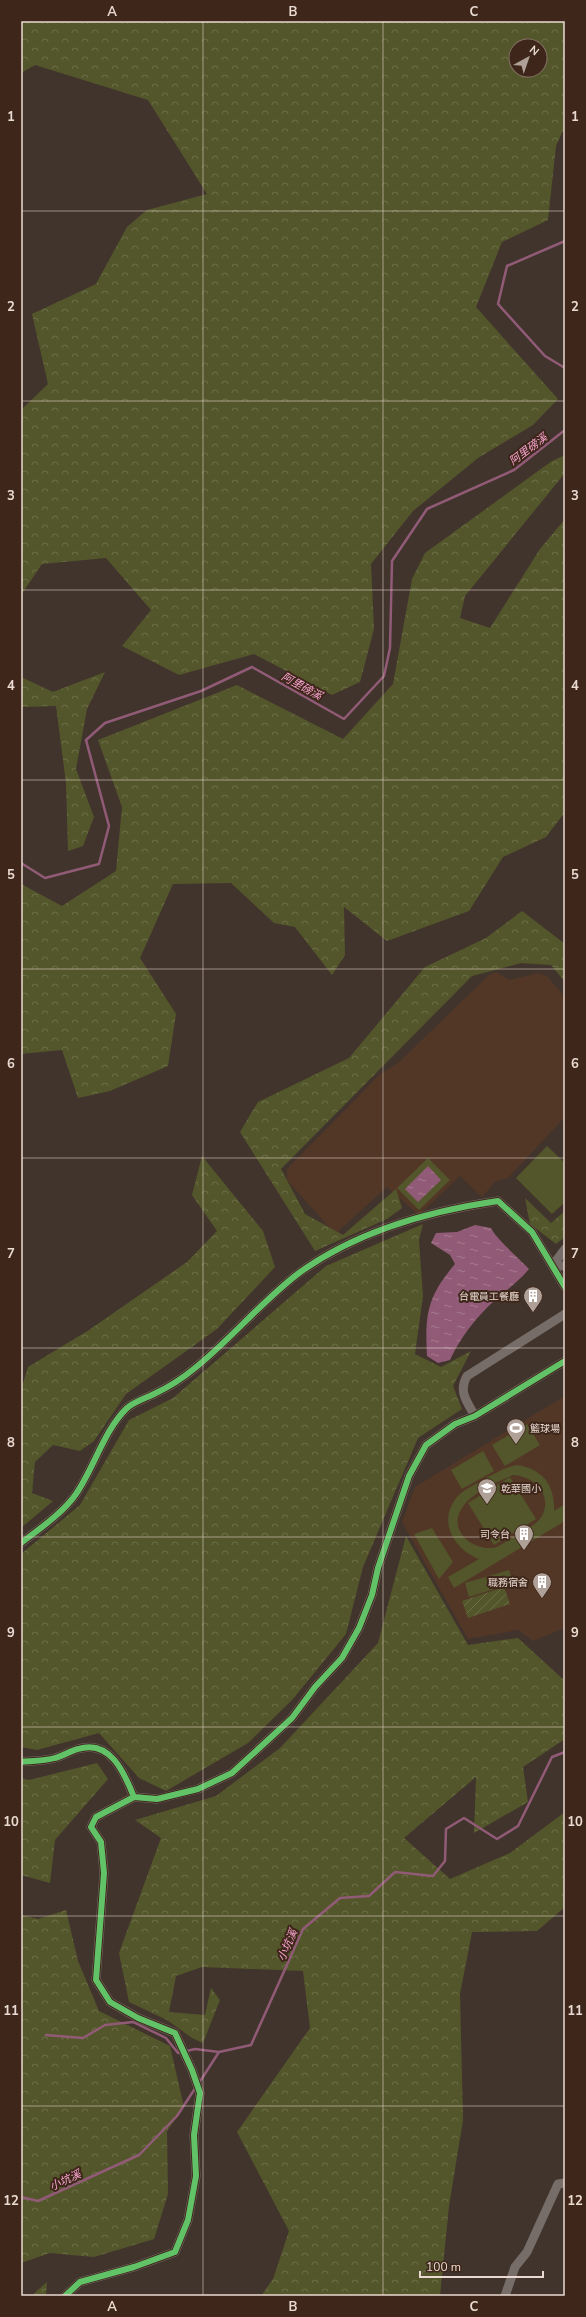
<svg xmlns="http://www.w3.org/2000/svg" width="586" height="2317" font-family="'Nunito Sans','Noto Sans TC',sans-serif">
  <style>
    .built { fill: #523727 }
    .grass { fill: #53562a; fill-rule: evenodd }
    .forest { fill: url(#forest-crowns); fill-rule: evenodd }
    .garden { fill: url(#garden-furrows) }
    .water { fill: url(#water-ripples) }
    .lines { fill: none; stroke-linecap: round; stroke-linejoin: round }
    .stream { stroke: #915b77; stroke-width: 2.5 }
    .minor { stroke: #776d68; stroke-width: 9 }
    .cycleway-casing { stroke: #3e271a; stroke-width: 8 }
    .cycleway { stroke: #61c268; stroke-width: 6 }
    .grid { fill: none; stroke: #eadad2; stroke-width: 1; stroke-opacity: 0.55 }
    .labels { text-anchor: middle; stroke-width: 4; stroke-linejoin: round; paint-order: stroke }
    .poi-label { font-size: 10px; fill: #eadad2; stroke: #3e271a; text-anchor: end }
    .water-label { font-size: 11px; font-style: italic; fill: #fda6d4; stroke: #3e271a }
    .neatline { fill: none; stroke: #eadad2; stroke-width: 1.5 }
    .grid-label { font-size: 13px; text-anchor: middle; font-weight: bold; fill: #eadad2 }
  </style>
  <defs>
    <pattern id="forest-crowns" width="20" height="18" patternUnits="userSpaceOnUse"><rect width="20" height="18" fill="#53562a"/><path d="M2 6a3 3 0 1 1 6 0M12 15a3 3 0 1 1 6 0" fill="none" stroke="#6c6e48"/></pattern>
    <pattern id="garden-furrows" width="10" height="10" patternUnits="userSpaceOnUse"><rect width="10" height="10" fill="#53562a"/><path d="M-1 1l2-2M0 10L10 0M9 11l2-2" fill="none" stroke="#6c6e48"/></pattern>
    <pattern id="water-ripples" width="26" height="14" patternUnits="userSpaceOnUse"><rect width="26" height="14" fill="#915b77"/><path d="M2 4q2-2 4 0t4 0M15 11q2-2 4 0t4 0" fill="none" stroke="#a67a90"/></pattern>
  </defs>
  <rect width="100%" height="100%" fill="#41342c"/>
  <!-- built -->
  <path class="built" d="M496,972L509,980L539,973L547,976L565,997V1117L508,1178L495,1182L482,1197L460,1176L419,1215L387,1187L335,1234L287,1180V1169L379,1075L398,1063L489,975Z
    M565,1396V1628L533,1641L518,1630L468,1639L402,1522L415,1487Z"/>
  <!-- grass -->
  <path class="grass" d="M547,1146L565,1163V1202L552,1214L516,1178Z
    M428,1158L450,1180L419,1210L397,1188Z
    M527,1424L540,1445L505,1466L492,1445Z
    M483,1451L494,1471L462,1489L451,1470Z
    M517,1465C543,1469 555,1485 554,1511L565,1504V1521L454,1588L448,1577L479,1559C454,1549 437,1522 457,1497C464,1489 477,1484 486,1478C496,1473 505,1467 517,1465ZM513,1475C532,1476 552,1492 543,1514C538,1525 522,1532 512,1538C506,1541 500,1547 493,1548C469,1550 446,1527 464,1505C473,1493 500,1480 513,1475Z
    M510,1477L536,1519L494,1545L468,1503Z
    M432,1528L453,1562L439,1579L414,1534Z
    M509,1570L513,1583L469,1597L465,1583Z"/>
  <!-- forest -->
  <path class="forest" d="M21,21H565V126L556,146L548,220L502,242L476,307L558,399L533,425L478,458L413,511L371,564L374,629L360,682L332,695L254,654L179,675L122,646L151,610L106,558L42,564L21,595V410L48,384L32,314L96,284L127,227L147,210L207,194L148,100L35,65L21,73ZM516,46H540V70H516Z
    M565,455V473L465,596L460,618L490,628L540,549L565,519V812L546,837L503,857L469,911L387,941L344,907L345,955L332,975L295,927L274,923L231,883L173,884L140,958L176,1014L168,1066L110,1091L78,1098L62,1050L21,1054V884L62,906L116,871L122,807L98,740L237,685L343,739L393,684L412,579L425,553L552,461Z
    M105,672L87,709L76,769L94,817L83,846L68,851L66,783L56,706L21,707V677L53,692Z
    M522,911L565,944V982L551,965L521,963L472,976L281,1169L305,1214L343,1235L396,1189L402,1208L387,1219L315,1251L240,1132L258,1102L349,1058L425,967L486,938Z
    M202,1156L263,1231L275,1267L217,1329L126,1394L94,1441L80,1451L53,1445L35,1462L32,1493L53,1501L21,1528V1390L28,1367L89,1330L187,1262L217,1231L192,1195Z
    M525,1198L551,1223L565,1211V1237L556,1244L530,1224Z
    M423,1224L419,1240L423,1296L415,1354L441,1367L471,1351L453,1386L462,1409L418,1438L363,1567L346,1634L293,1699L248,1743L166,1791L139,1778L99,1733L37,1750L21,1747V1554L80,1505L129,1420L173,1398L326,1266Z
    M406,1536L468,1645L518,1638L565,1681V1739L523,1767L528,1802L474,1833L476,1777L404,1838L450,1879L510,1853L565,1812V1907L537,1931L472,1932L460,1994L463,2120L449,2206L440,2296H261L273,2279L289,2231L237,2132L310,2028L303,1971L202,1967L176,1976L169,2012L205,2015L211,1988L220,2000L203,2043L192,2038L167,2020L129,2002L119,1953L161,1838L135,1820L216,1796L280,1748L378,1643Z
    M97,1763L108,1779L55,1840L50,1883L21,1875V1778L29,1780Z
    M66,1910L78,1961L99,2011L170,2046L184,2107L167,2131L168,2194L154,2239L94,2257L50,2253L21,2263V1915L38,1919Z
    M47,2282L46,2296H31Z"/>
  <!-- garden -->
  <path class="garden" d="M504,1587L510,1604L468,1618L462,1601Z"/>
  <!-- water -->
  <path class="water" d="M428,1166L441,1180L418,1202L405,1189Z
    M475,1225L491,1228C496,1239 520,1259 529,1269C515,1286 496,1297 481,1314C468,1328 458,1343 450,1360L438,1363L427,1356C425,1314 427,1297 455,1264L450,1255L431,1243L436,1233L457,1232Z"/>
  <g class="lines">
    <!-- stream -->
    <path class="stream" d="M565,241L507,266L498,304L545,356L565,368
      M21,863L45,878L99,864L109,826L86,740L105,723L201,691L252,667L344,719L384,676L390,648L392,561L427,509L514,470L565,430
      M46,2035L83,2038L105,2025L133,2022L166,2038L178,2053L195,2049L219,2052
      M199,2083L219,2052L251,2045L303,1929L340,1898L369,1896L395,1872L433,1876L445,1861L446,1829L464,1818L497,1839L518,1826L552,1757L565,1752
      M21,2197L38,2201L139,2155L177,2116L196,2087"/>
    <!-- minor -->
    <path class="minor" d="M553,1265L565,1249
      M553,1265L565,1266
      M475,1416C467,1402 458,1391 467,1376L565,1314
      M21,1543C38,1530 64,1512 76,1494C94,1468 104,1430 127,1408C134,1402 146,1398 154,1394C169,1387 183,1378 195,1368C232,1338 262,1301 299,1273C357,1231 429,1211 498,1201L532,1232L565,1287
      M21,1762C32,1761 45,1761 55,1758C63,1756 70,1751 78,1749C110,1739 124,1772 134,1797L157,1799L198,1789L232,1773L292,1718L315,1687L342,1658L359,1628L372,1595L378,1568L409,1476L426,1445L455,1424L475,1416L565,1361
      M65,2296L80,2282L134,2267L175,2252L188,2220L196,2176L194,2135L200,2093L192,2070L175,2033L138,2018L110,2002L96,1980L104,1873L101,1842L91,1827L96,1817L134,1797
      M505,2296L515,2267L527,2252L558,2184L565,2183"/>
    <defs>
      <path id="cycleway" d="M21,1543C38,1530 64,1512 76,1494C94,1468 104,1430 127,1408C134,1402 146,1398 154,1394C169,1387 183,1378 195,1368C232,1338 262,1301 299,1273C357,1231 429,1211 498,1201L532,1232L565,1287
        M21,1762C32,1761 45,1761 55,1758C63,1756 70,1751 78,1749C110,1739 124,1772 134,1797L157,1799L198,1789L232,1773L292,1718L315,1687L342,1658L359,1628L372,1595L378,1568L409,1476L426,1445L455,1424L475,1416L565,1361
        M65,2296L80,2282L134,2267L175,2252L188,2220L196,2176L194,2135L200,2093L192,2070L175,2033L138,2018L110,2002L96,1980L104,1873L101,1842L91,1827L96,1817L134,1797"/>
    </defs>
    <!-- cycleway casing -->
    <use href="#cycleway" class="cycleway-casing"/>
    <!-- cycleway -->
    <use href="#cycleway" class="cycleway"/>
  </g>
  <!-- grid -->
  <path class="grid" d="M203,21V2296M383,21V2296M21,211H565M21,401H565M21,590H565M21,780H565M21,969H565M21,1158H565M21,1348H565M21,1537H565M21,1727H565M21,1916H565M21,2106H565"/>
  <!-- icons -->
  <defs>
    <symbol id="building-pin" viewBox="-11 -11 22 30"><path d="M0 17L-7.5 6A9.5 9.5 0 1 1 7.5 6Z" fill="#afa098" stroke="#3e271a"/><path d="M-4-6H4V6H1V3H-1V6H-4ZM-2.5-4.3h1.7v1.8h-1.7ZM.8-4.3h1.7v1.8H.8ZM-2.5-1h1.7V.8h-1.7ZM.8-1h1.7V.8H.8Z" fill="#fff"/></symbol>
    <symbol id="stadium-pin" viewBox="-11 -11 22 30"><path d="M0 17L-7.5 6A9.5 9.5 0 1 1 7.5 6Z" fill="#afa098" stroke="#3e271a"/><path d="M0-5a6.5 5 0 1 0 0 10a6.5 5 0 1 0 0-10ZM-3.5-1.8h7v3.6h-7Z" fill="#fff"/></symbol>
    <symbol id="school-pin" viewBox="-11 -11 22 30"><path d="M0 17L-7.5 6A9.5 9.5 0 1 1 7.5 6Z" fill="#afa098" stroke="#3e271a"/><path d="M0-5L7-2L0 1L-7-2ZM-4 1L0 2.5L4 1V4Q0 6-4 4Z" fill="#fff"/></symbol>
  </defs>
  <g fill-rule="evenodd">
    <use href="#building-pin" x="522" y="1285" width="22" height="30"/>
    <use href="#stadium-pin" x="505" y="1417" width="22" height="30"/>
    <use href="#school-pin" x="476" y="1477" width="22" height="30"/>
    <use href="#building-pin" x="513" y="1523" width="22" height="30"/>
    <use href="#building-pin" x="531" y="1571" width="22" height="30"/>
  </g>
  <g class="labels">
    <!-- poi labels -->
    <g class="poi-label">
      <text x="519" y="1300">台電員工餐廳</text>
      <text x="530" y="1432" text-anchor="start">籃球場</text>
      <text x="501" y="1492" text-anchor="start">乾華國小</text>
      <text x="510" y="1538">司令台</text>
      <text x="528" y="1586">職務宿舍</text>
    </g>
    <!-- water labels -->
    <g class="water-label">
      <text transform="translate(528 449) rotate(-37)" y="4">阿里磅溪</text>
      <text transform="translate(302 686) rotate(29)" y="4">阿里磅溪</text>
      <text transform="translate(287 1945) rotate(-66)" y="4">小坑溪</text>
      <text transform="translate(65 2180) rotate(-25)" y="4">小坑溪</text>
    </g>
  </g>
  <!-- border -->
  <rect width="586" height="2317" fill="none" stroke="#3e271a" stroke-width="44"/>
  <!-- north arrow -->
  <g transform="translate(528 58) rotate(40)"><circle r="19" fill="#3e271a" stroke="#836f64"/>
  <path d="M0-3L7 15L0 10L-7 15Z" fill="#afa098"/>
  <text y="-6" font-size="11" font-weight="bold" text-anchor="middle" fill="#eadad2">N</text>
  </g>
  <!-- scale -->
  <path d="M420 2271v6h123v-6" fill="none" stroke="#eadad2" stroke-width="2"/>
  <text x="426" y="2271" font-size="12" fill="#eadad2" stroke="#3e271a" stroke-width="3" paint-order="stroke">100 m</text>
  <rect x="22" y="22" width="542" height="2273" class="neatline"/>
  <g class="grid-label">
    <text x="112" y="16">A</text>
    <text x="293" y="16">B</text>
    <text x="474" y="16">C</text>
    <text x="11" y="121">1</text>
    <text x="575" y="121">1</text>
    <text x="11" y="311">2</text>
    <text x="575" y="311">2</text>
    <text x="11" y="500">3</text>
    <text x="575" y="500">3</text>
    <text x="11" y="690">4</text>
    <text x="575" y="690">4</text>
    <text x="11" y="879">5</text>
    <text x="575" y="879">5</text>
    <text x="11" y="1068">6</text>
    <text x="575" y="1068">6</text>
    <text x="11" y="1258">7</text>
    <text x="575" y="1258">7</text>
    <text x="11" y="1447">8</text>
    <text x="575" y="1447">8</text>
    <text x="11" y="1637">9</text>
    <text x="575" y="1637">9</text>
    <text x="11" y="1826">10</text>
    <text x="575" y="1826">10</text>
    <text x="11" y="2015">11</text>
    <text x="575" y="2015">11</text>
    <text x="11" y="2205">12</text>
    <text x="575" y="2205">12</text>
    <text x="112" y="2311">A</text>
    <text x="293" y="2311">B</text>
    <text x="474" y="2311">C</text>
  </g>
</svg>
